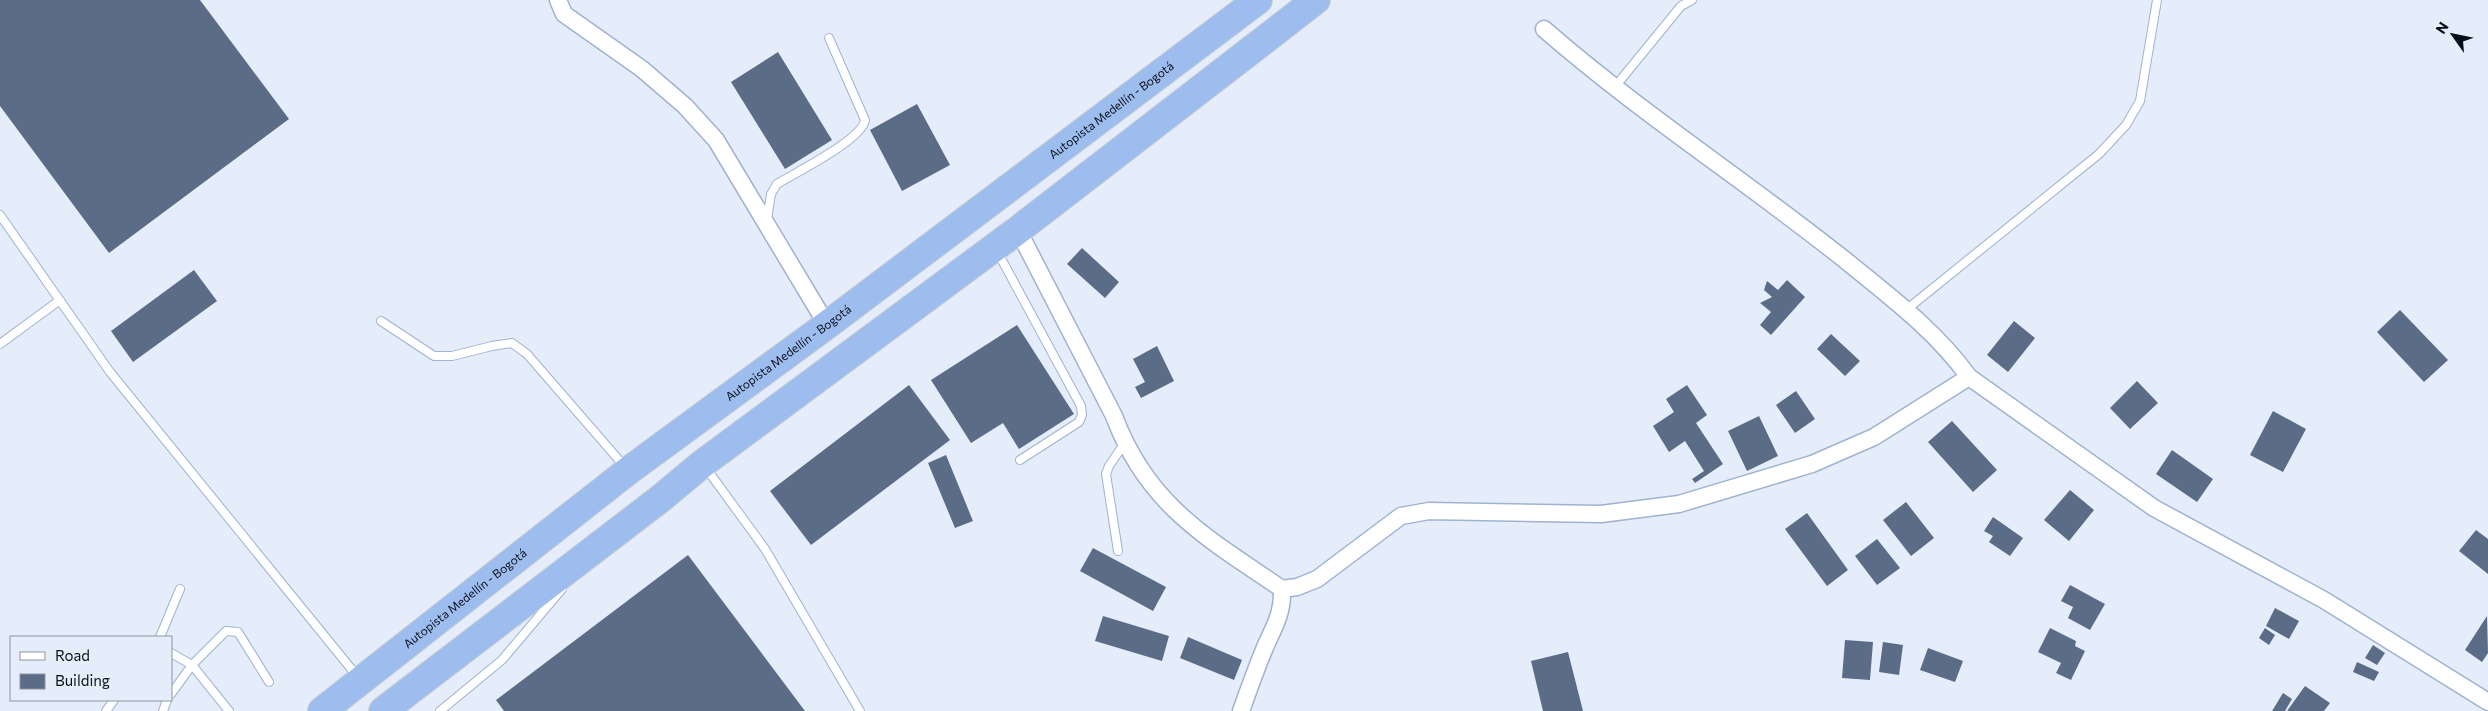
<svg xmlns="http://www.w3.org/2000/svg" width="2488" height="711" font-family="Commissioner,sans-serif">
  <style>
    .building { fill: #5b6c87 }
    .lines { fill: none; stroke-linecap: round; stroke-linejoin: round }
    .lane-casing { stroke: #9fb2d0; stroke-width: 10 }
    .street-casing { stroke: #9fb2d0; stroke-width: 19 }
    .highway-casing { stroke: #cecfd1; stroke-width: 30 }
    .lane { stroke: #fff; stroke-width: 8 }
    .street { stroke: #fff; stroke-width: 16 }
    .highway { stroke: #9ebdef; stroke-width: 28 }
    .labels { text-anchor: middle; stroke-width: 4; stroke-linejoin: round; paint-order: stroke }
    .street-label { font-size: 12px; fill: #090f19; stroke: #e5edfa }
  </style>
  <rect width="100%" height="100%" fill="#e5edfa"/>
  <!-- building -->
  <path class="building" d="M0,0H200L289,119L109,253L0,106Z
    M778,52L832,140L785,169L731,82Z
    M917,104L950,165L902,191L870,130Z
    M1082,248L1119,282L1105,298L1067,264Z
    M194,270L217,301L133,362L111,331Z
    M1787,280L1805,297L1771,335L1760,325L1771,312L1760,303L1772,297L1764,290L1767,281L1778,290Z
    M2400,310L2448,360L2424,382L2377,332Z
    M2014,321L2035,338L2008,372L1987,355Z
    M1017,325L1074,414L1019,449L1003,423L971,443L931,380Z
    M1831,334L1860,361L1845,376L1817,349Z
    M1157,346L1174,381L1141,398L1135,387L1145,382L1133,359Z
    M2137,381L2158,403L2130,429L2110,408Z
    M909,385L950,440L811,545L770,491Z
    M1687,385L1707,415L1696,423L1723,464L1695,483L1692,479L1704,471L1685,441L1669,452L1653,426L1674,412L1666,399Z
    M1796,391L1815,419L1795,433L1776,405Z
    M2273,411L2306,429L2283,472L2250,455Z
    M1759,416L1778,456L1747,471L1728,431Z
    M1952,421L1997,470L1973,492L1928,442Z
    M2172,450L2213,479L2197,502L2156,474Z
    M946,455L973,521L955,528L928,463Z
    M2070,490L2094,510L2069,541L2044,520Z
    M1906,502L1934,538L1911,556L1883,520Z
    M1807,513L1848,570L1827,586L1785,529Z
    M1993,517L2023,538L2010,556L1989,542L1993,536L1984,531Z
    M2476,530L2488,539V574L2459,551Z
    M1877,539L1900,568L1877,585L1855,556Z
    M1093,548L1166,587L1153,611L1080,571Z
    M688,555L805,711H504L496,700Z
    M2070,585L2105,604L2090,630L2068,618L2073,607L2061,601Z
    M2275,608L2299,621L2289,639L2266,626Z
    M1103,616L1169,636L1162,661L1095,641Z
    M2487,616L2488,653L2482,662L2465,650Z
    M2050,628L2076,641L2075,646L2085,651L2071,680L2056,673L2061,663L2038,652Z
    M2265,628L2275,635L2269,645L2259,638Z
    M1188,637L1242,660L1234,680L1180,658Z
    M1845,640L1873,642L1870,680L1842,678Z
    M1883,642L1903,645L1899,675L1879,672Z
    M2373,645L2385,653L2377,665L2365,658Z
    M1928,648L1963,661L1955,682L1920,670Z
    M1568,652L1583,711H1543L1531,661Z
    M2357,662L2379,672L2374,681L2353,672Z
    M2305,686L2330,703L2324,711H2287Z
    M2283,693L2292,699L2285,711H2272Z"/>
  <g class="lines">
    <defs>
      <path id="lane" d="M1614,88L1681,6L1692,0
        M0,215L110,372L357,676
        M767,220L771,194L777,184C795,173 863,139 865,120L829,38
        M997,251L1081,406L1082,415L1079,422L1020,460
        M1906,310L2099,154L2126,125L2140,101L2157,0
        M381,321L434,356H452L492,346L512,343L527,354L625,467
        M0,344L60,300
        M706,468L765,549L860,711
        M1118,551L1106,474L1109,466L1124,444
        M160,637L180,589
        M171,653L192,665L229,711
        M171,694L192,665L226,631L238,632L269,682
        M106,711L114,700
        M163,711L167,700
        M440,711L502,660L562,589"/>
      <path id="street" d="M558,0L564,14L642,69L685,106L716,140L827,325
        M1544,29C1639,112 1746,181 1845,260C1889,296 1935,330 1969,377
        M1018,230L1114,416C1147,505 1207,538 1282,589L1297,587L1317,579L1401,516L1429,511L1601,514L1679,504L1812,464L1874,437L1969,377L2154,508L2324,600L2488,702
        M1241,711C1249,689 1257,666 1266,645C1275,625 1283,612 1282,589"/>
      <g id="highway">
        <path id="s1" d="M322,711L628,471L827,325L1258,0"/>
        <path d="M383,711L660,499L702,464L1018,230L1316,0"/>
      </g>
    </defs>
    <!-- lane casing -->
    <use href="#lane" class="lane-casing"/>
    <!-- street casing -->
    <use href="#street" class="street-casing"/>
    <!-- highway casing -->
    <use href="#highway" class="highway-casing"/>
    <!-- lane -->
    <use href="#lane" class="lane"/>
    <!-- street -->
    <use href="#street" class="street"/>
    <!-- highway -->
    <use href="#highway" class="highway"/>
  </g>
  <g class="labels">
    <!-- street labels -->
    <g class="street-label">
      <text dy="4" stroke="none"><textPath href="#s1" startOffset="992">Autopista Medellín - Bogotá</textPath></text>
      <text dy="4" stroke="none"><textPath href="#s1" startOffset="588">Autopista Medellín - Bogotá</textPath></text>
      <text dy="4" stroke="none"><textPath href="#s1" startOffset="182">Autopista Medellín - Bogotá</textPath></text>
    </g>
  </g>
  <!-- legend -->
  <rect x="10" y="636" width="162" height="65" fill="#e5edfa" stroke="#8d94a0"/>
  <rect x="20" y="652" width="25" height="8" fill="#ffffff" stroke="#8d94a0"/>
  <text x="55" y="661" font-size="15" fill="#090f19">Road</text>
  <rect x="20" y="674" width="25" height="15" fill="#5b6c87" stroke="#8d94a0"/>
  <text x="55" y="686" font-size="15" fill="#090f19">Building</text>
  <!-- north arrow -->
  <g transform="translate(2453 35) rotate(303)" stroke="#e5edfa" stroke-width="4" paint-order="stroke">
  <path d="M0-4L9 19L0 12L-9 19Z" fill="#090f19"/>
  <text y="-8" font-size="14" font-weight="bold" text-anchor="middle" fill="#090f19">N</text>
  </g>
</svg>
